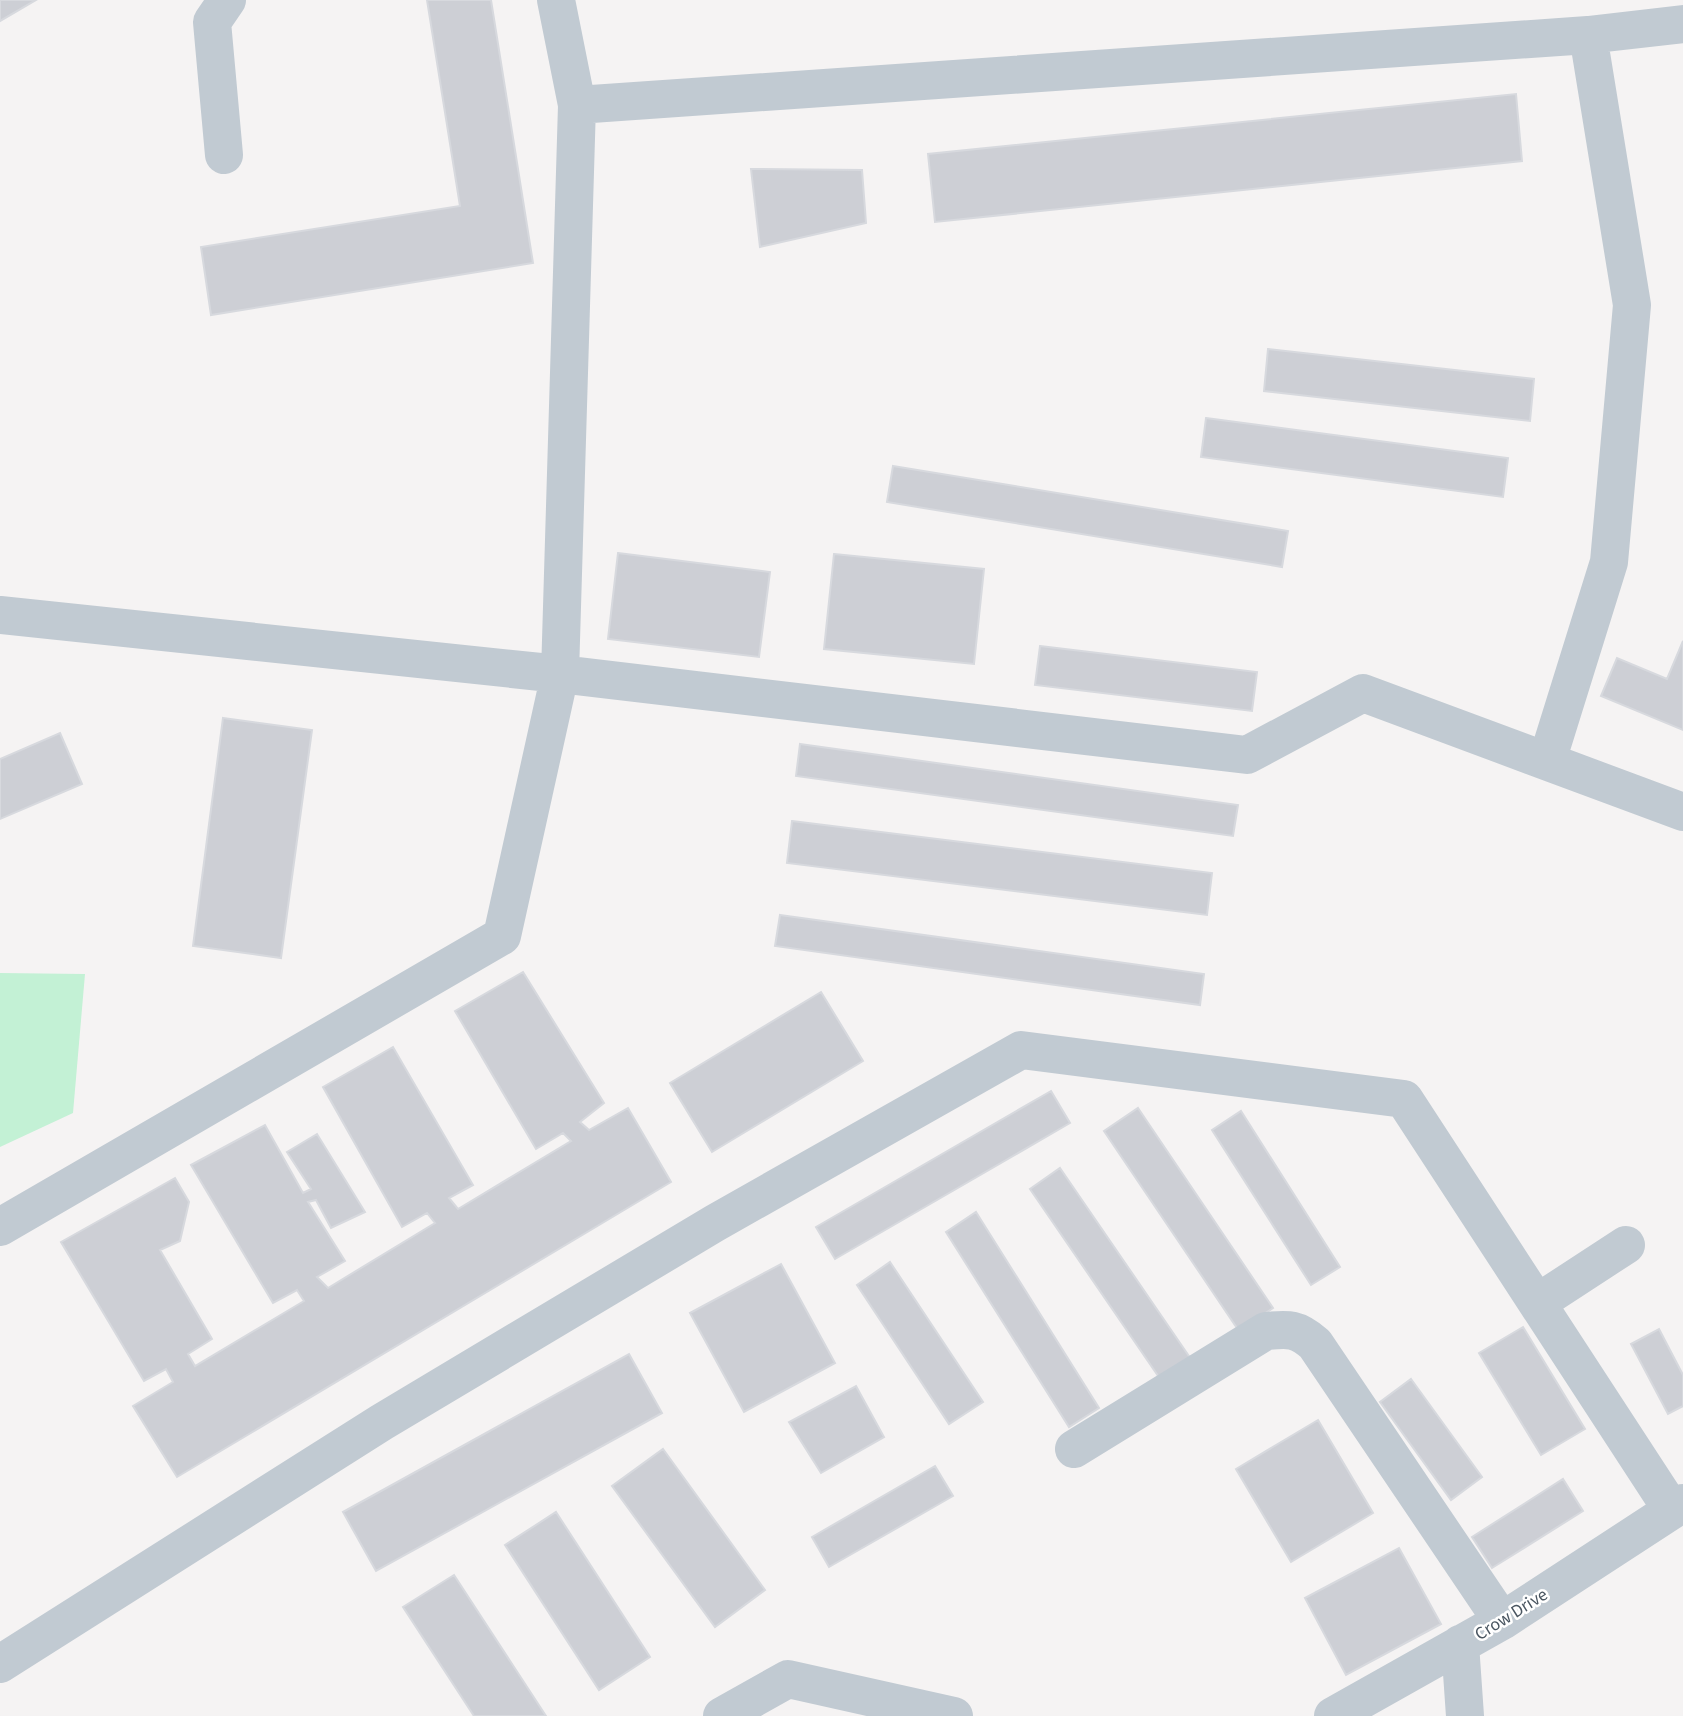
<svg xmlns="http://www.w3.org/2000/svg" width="1683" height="1716" font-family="'Source Sans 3',sans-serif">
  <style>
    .green { fill: #c3f1d5 }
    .building { fill: #cdcfd5; stroke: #d7d9de; stroke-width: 2 }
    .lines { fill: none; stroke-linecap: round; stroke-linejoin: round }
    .minor { stroke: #c1cad2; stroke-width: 38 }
    .labels { text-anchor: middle; stroke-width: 5; stroke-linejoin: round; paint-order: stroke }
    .street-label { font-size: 18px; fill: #4a5661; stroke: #fff }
  </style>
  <rect width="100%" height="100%" fill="#f5f3f3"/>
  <!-- green -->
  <path class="green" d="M0,973L85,974L73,1113L0,1147Z"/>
  <!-- building -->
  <path class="building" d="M0,0H36L0,21Z
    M427,0H491L533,263L211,315L201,247L460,206Z
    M1516,94L1522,161L935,222L928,154Z
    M751,169L862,170L866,223L760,247Z
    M1268,349L1534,379L1530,421L1264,391Z
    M1206,418L1508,458L1503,497L1201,457Z
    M893,466L1288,531L1282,567L887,502Z
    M618,553L770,572L759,657L608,639Z
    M834,554L984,569L974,664L824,649Z
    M1683,641V730L1601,696L1617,658L1667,679Z
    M1040,646L1257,672L1252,711L1035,685Z
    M223,718L312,730L281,958L193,946Z
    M60,733L82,784L0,819V759Z
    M800,744L1238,805L1233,836L796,776Z
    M792,821L1212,873L1207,915L787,863Z
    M780,915L1204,974L1200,1005L775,946Z
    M523,972L604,1103L580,1122L589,1130L628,1108L671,1182L177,1477L133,1406L173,1382L166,1369L144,1381L61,1242L175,1178L189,1202L180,1241L160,1250L212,1339L188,1354L195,1366L304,1301L297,1290L273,1303L191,1165L265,1125L303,1193L311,1189L287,1152L317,1134L365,1212L331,1228L316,1200L308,1202L345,1261L317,1277L328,1288L435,1223L427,1213L402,1227L323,1087L393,1047L473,1185L449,1198L458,1209L571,1141L563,1133L536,1149L455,1011Z
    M821,992L863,1061L712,1152L670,1083Z
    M1051,1091L1070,1123L835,1259L816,1227Z
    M1138,1108L1273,1308L1239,1331L1104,1131Z
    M1241,1111L1340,1267L1311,1285L1212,1130Z
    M1060,1168L1193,1362L1163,1383L1030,1189Z
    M976,1212L1099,1408L1069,1427L946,1232Z
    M890,1262L983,1402L949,1424L857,1285Z
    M781,1264L835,1363L744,1412L690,1313Z
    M1523,1327L1585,1429L1541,1455L1479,1353Z
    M1659,1329L1683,1375V1406L1668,1414L1631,1344Z
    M629,1354L662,1413L376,1571L343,1512Z
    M1411,1379L1482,1477L1451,1500L1380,1402Z
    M856,1386L884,1437L821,1473L789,1422Z
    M1318,1420L1373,1513L1291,1562L1236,1469Z
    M663,1449L765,1590L715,1627L612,1486Z
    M935,1466L953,1496L829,1567L812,1537Z
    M1563,1479L1583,1511L1492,1568L1472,1537Z
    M556,1512L650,1657L599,1690L505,1545Z
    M1399,1548L1441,1624L1346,1675L1305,1598Z
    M454,1575L546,1716H474L403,1607Z"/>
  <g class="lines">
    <!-- minor -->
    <path class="minor" d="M577,105L1588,35
      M224,155L212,22L227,0
      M0,615L560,674L1247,755L1363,693L1683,812
      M1547,761L1609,562L1632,305L1588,35L1683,24
      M0,1227L502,936L560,674L577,105L556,0
      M1537,1303L1626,1245
      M1074,1449L1266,1331C1289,1329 1297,1328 1315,1344L1502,1621
      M1460,1644L1465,1716
      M0,1664L382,1422L715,1223L1021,1050L1404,1099L1672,1510
      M722,1716L788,1679L954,1716
      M1333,1716L1502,1621L1683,1503"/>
  </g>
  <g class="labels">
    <!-- street labels -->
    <g class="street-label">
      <text transform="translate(1511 1614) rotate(-32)" y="6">Crow Drive</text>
    </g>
  </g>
</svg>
